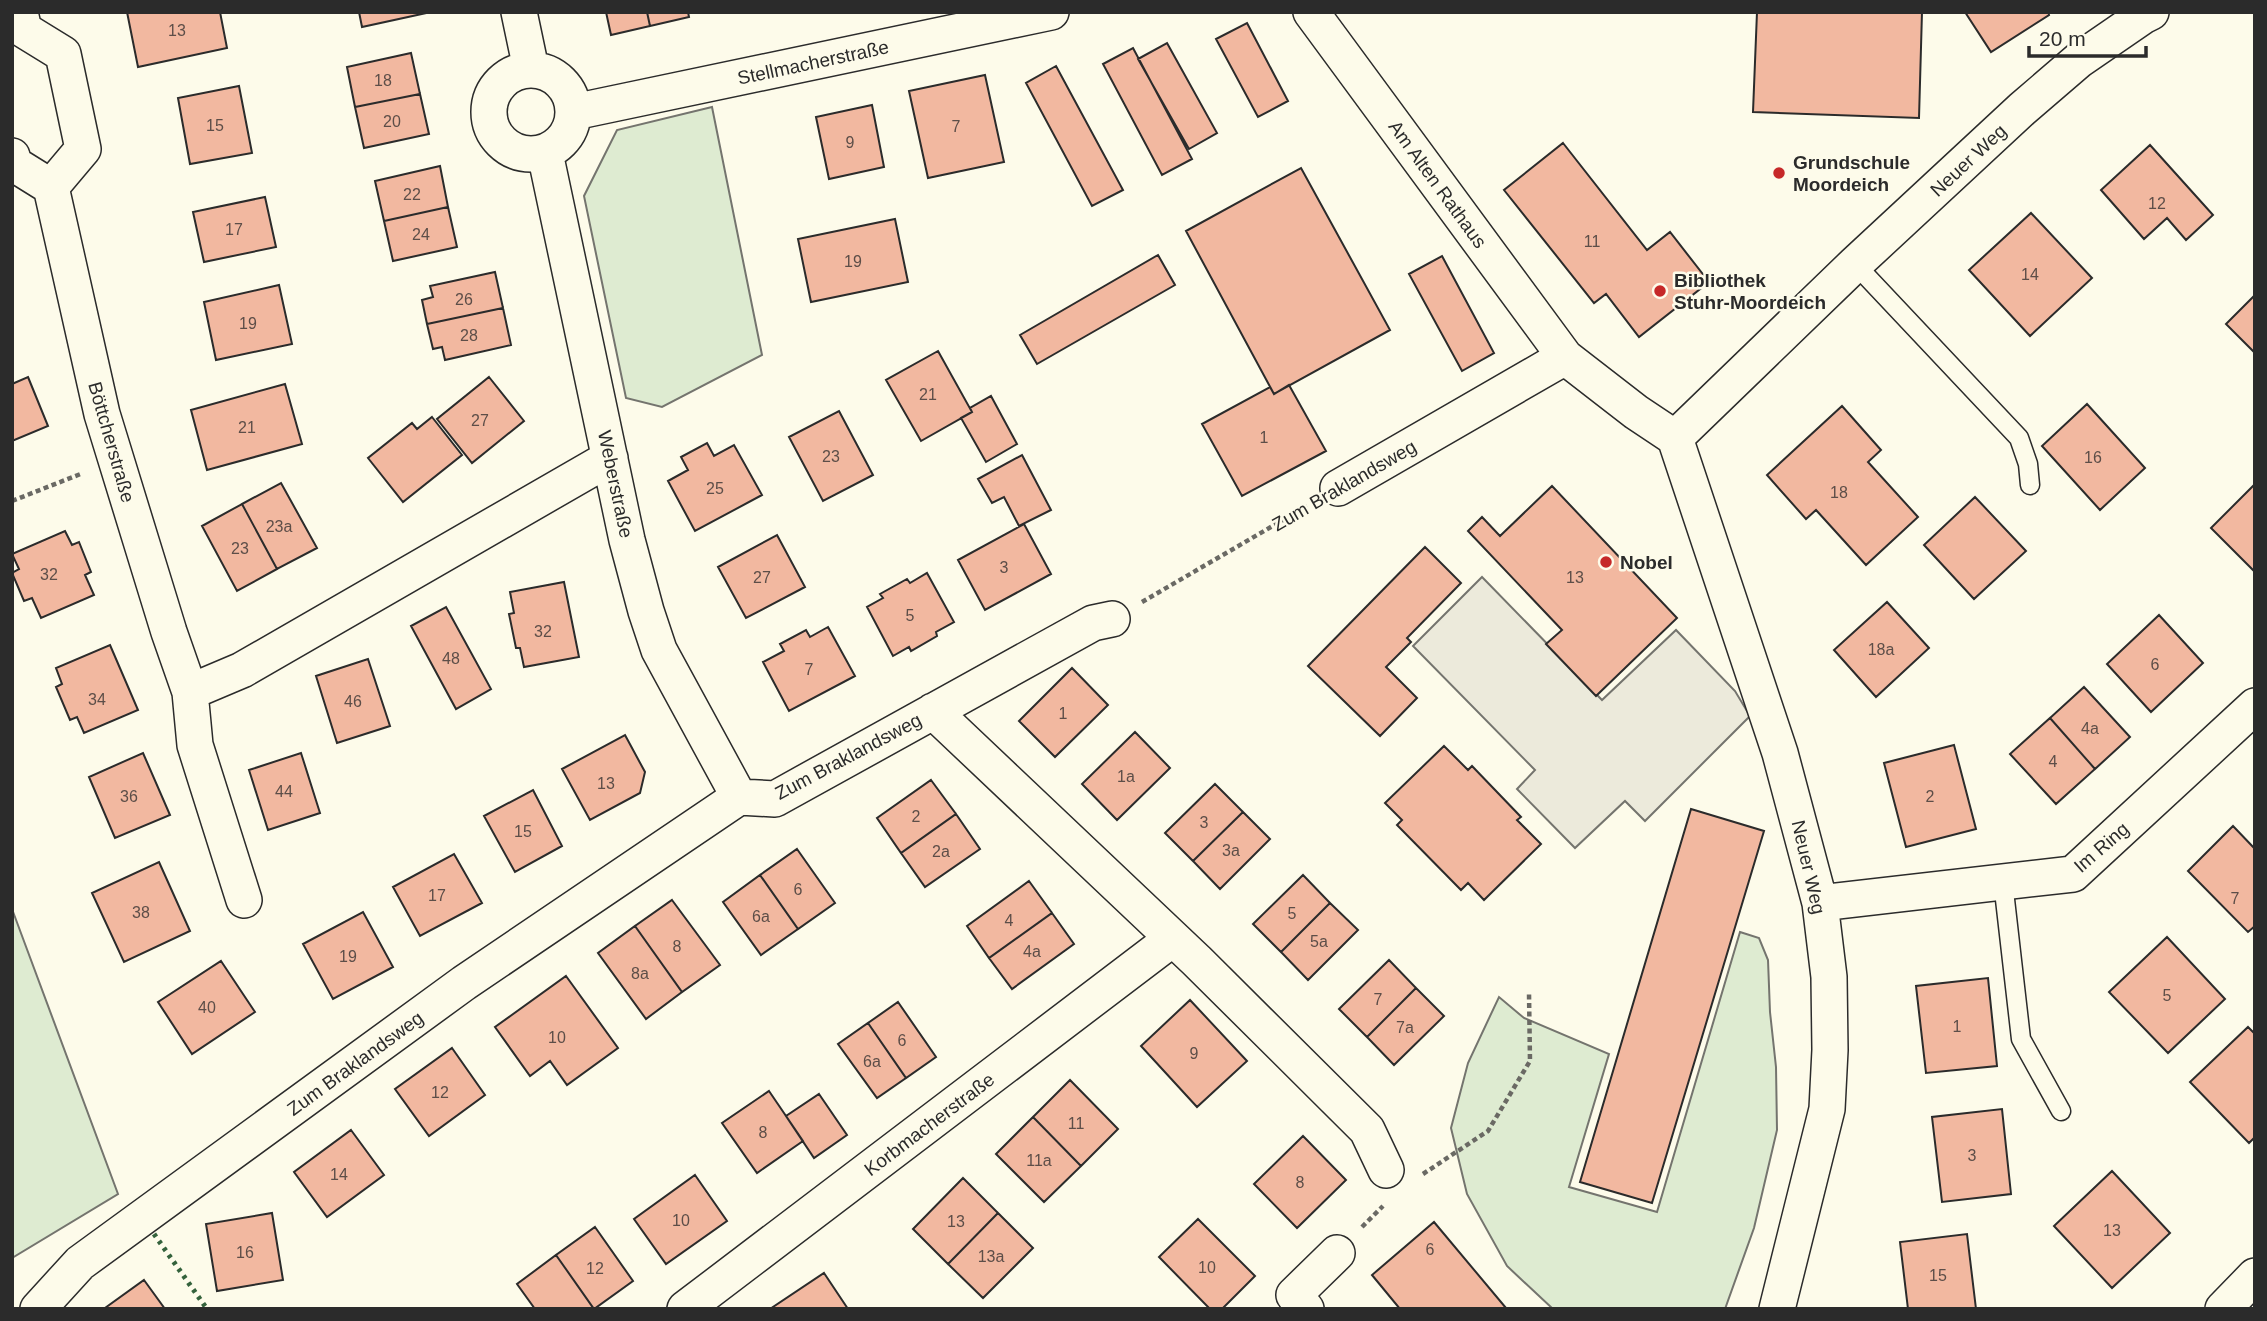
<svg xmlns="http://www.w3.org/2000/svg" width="2267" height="1321" font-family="Helvetica,sans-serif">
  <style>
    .green { fill: #deebd1; stroke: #74746e; stroke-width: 2 }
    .parking { fill: #eceadb; stroke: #74746e; stroke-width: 2 }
    .building { fill: #f2b8a0; stroke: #2b2b2b; stroke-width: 2 }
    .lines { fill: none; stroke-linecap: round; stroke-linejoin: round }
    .lane-casing { stroke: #2b2b2b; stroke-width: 21 }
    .street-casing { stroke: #2b2b2b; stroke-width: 38 }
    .path { stroke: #6a6964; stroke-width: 4.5; stroke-dasharray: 5 3.5; stroke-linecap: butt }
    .lane { stroke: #fdfbea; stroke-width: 18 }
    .street { stroke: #fdfbea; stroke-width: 35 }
    .hedge { stroke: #34623c; stroke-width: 5; stroke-dasharray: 3.5 5; stroke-linecap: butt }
    .poi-dot { fill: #c62828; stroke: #fdfbea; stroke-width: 2.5 }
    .labels { text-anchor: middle; stroke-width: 5; stroke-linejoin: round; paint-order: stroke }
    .number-label { font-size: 16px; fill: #5d4e48 }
    .street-label { font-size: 19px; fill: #2b2b2b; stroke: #fdfbea }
    .poi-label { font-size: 19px; font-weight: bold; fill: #2b2b2b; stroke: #fdfbea; text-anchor: start }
  </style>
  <rect width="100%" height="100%" fill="#fdfbea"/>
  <!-- green -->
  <path class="green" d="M712,107L762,355L662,407L626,398L584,196L617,130Z
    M12,909L118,1194L12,1258Z
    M1740,932L1759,938L1768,960L1770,1012L1776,1067L1777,1130L1754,1228L1725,1309H1553L1507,1266L1467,1194L1451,1128L1468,1063L1499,997L1524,1018L1609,1054L1569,1187L1657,1212Z"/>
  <!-- parking -->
  <path class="parking" d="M1482,577L1602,700L1676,630L1735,691L1750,716L1645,821L1625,801L1575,848L1517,789L1535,770L1413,646Z"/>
  <!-- building -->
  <path class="building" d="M127,12H220L227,48L138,67Z
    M359,12H431L362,27Z
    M606,12H647L650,26L611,35Z
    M647,12H688L689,17L650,26Z
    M1757,12H1922L1919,118L1753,112Z
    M1965,12H2048L2049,15L1991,52Z
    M1247,23L1288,101L1258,117L1216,39Z
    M1167,43L1217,133L1189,149L1138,59Z
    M1133,48L1192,159L1162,175L1103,64Z
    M411,53L420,94L355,107L347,67Z
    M1056,66L1123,190L1092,206L1026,83Z
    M985,75L1004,162L928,178L909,91Z
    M239,86L252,153L190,164L178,98Z
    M420,94L429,134L364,148L355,107Z
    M872,105L884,167L829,179L816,117Z
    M1563,143L1647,250L1670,232L1709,282L1639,337L1606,294L1594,303L1504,190Z
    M2150,145L2213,215L2186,240L2167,218L2144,239L2101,190Z
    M440,166L448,207L384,221L375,181Z
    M1301,168L1390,330L1274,394L1186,231Z
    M265,197L276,247L204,262L193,212Z
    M448,207L457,247L393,261L384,221Z
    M2031,213L2092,278L2030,336L1969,270Z
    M895,219L908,282L811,302L798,239Z
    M1158,255L1175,285L1037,364L1020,335Z
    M1442,256L1494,353L1462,371L1409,274Z
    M495,272L503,308L427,324L422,300L433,297L430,286Z
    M279,285L292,344L216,360L204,302Z
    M2255,295V353L2226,324Z
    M503,308L511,345L445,360L442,347L433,349L427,324Z
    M938,351L972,412L921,441L886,380Z
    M28,377L48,426L12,441V384Z
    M489,377L524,421L472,463L437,419Z
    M285,384L302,444L207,470L191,410Z
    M1289,385L1326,451L1242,496L1202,424L1270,387L1274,394Z
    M991,396L1017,444L986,462L961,418L972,412L970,408Z
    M2087,404L2145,468L2100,510L2042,446Z
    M1842,406L1881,450L1868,462L1918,517L1866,565L1816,510L1806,519L1767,475Z
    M839,411L873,475L823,501L789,437Z
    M432,417L462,455L403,502L368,458L412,423L417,429Z
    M707,443L714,456L734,445L762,495L695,531L668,481L688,470L681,457Z
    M1022,455L1051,510L1019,526L1004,497L992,503L978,479Z
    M281,483L317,548L277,569L242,504Z
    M2255,484V572L2211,528Z
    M1552,486L1677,618L1596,696L1546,644L1562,630L1468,531L1482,517L1500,536Z
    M1975,497L2026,551L1974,599L1924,545Z
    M242,504L277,569L237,591L202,526Z
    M1024,524L1051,574L985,610L958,560Z
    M65,531L72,545L79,542L91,572L85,575L94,595L41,618L32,598L24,601L12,573L19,569L12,554Z
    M777,535L805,587L746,618L718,567Z
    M1425,547L1461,583L1407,638L1411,642L1386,667L1417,698L1380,736L1308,666Z
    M927,573L954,622L936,632L937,636L911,651L909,647L893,656L867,607L883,598L880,594L907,579L910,583Z
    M564,582L579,657L524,667L520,648H516L509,614L514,613L510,592Z
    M1887,602L1929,648L1876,697L1834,650Z
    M446,607L491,689L456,709L411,626Z
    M2159,615L2203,663L2151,712L2107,664Z
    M828,627L855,676L789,711L763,662L784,651L780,644L806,630L810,637Z
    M110,645L138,710L84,733L77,717L70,720L56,687L62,684L56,668Z
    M368,659L390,726L337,743L316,676Z
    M1072,668L1108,705L1055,757L1019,721Z
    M2084,687L2130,737L2095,769L2050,718Z
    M2050,718L2095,769L2056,804L2010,754Z
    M1135,732L1170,768L1117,820L1082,784Z
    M625,735L645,772L640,793L590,820L562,769Z
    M1954,745L1976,829L1906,847L1884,763Z
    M1444,746L1468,770L1472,766L1521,817L1517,820L1541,844L1484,900L1468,883L1461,890L1397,825L1402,820L1385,803Z
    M143,753L170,815L115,838L89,777Z
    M301,753L320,813L268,830L249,770Z
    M931,780L956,814L901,853L877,818Z
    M1215,784L1243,812L1193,861L1165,833Z
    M533,790L562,846L515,872L484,816Z
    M1691,809L1764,831L1652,1203L1580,1182Z
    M1243,812L1270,839L1220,889L1193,861Z
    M956,814L980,849L925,887L901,853Z
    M2233,826L2255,849V926L2248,932L2188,871Z
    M797,849L835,903L798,929L760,875Z
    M454,854L482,903L420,936L393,887Z
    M159,862L190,931L124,962L92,893Z
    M760,875L798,929L761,955L723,902Z
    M1303,875L1330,903L1281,952L1253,924Z
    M1029,881L1052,913L989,958L967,926Z
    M672,900L720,965L682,992L635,926Z
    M1330,903L1358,930L1308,980L1281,952Z
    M363,912L393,967L333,999L303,944Z
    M1052,913L1074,944L1012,989L989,958Z
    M635,926L682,992L646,1019L598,953Z
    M2167,937L2225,999L2168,1053L2109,992Z
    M1389,960L1416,988L1367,1037L1339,1009Z
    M221,961L255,1012L192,1054L158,1002Z
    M566,976L618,1048L567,1085L550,1061L530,1076L495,1027Z
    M1988,978L1997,1066L1926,1073L1916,986Z
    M1416,988L1444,1016L1394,1065L1367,1037Z
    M1190,1000L1247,1061L1197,1107L1141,1046Z
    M898,1002L936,1057L906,1078L868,1023Z
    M868,1023L906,1078L877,1098L838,1044Z
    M2248,1027L2255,1034V1137L2249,1143L2190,1082Z
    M452,1048L485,1095L429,1136L395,1089Z
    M1070,1080L1118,1129L1081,1166L1033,1117Z
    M769,1091L803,1141L757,1173L722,1123Z
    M819,1094L847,1135L814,1158L786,1116Z
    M2002,1109L2011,1194L1942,1202L1932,1117Z
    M1033,1117L1081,1166L1044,1202L996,1154Z
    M351,1130L384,1175L327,1217L294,1172Z
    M1303,1136L1346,1180L1297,1228L1254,1184Z
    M2112,1171L2170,1233L2112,1288L2054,1226Z
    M695,1175L727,1221L666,1264L634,1219Z
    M963,1178L998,1213L948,1264L913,1229Z
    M272,1213L283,1280L217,1291L206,1224Z
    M998,1213L1033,1248L983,1298L948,1264Z
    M1198,1219L1255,1276L1222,1309H1210L1159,1257Z
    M1434,1222L1506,1308L1505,1309H1400L1372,1275Z
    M595,1227L633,1281L594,1309L556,1255Z
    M1967,1234L1976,1309H1908L1900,1242Z
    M556,1255L594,1309H535L517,1284Z
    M824,1273L848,1309H770Z
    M144,1280L165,1309H105V1308Z"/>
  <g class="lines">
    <defs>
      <path id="lane" d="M1855,264L2019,438L2028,464L2030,485
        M2003,882L2021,1039L2061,1111"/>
      <path id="street" d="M20,12L24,30L63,54L83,149L51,187
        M519,12L531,69
        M1311,12L1565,357L1636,412L1675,438L1780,753L1820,903L1829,977L1830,1050L1827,1109L1777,1309
        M489 112a42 42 0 1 1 84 0a42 42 0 1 1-84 0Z
        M574,112L1051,12
        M545,153L627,540L646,611L659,650L739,797
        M12,156L14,164L51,187L102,414L169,632L190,692L195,745L244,900
        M1675,438L1855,264L2022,109L2079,60L2143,16L2151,12
        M1338,488L1565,357
        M190,692L242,670L610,458
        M933,711L1197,961L1367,1130L1386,1170
        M1820,903L2073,874L2255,706
        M38,1309L80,1263L464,983L739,797L775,799L1093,623L1112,619
        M685,1309L1172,939
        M1306,1309L1294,1295L1337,1253
        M2223,1309L2255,1276"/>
    </defs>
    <!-- lane casing -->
    <use href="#lane" class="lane-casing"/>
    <!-- street casing -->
    <use href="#street" class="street-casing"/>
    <!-- path -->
    <path class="path" d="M12,501L83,473
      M1142,602L1307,506
      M1423,1174L1488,1131L1530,1061L1529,993
      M1362,1227L1383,1206"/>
    <!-- lane -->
    <use href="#lane" class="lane"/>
    <!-- street -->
    <use href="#street" class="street"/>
    <!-- hedge -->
    <path class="hedge" d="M154,1234L207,1309"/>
  </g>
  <!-- markers -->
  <g class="poi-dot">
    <circle cx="1779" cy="173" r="7"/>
    <circle cx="1660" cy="291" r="7"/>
    <circle cx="1606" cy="562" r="7"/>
  </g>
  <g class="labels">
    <!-- number labels -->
    <g class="number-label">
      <text x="177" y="36">13</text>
      <text x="383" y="86">18</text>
      <text x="392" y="127">20</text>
      <text x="215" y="131">15</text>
      <text x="956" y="132">7</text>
      <text x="850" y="148">9</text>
      <text x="412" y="200">22</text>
      <text x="2157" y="209">12</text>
      <text x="234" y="235">17</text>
      <text x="421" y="240">24</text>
      <text x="1592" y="247">11</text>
      <text x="853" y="267">19</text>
      <text x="2030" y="280">14</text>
      <text x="464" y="305">26</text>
      <text x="248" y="329">19</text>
      <text x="469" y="341">28</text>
      <text x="928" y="400">21</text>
      <text x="480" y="426">27</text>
      <text x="247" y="433">21</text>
      <text x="1264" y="443">1</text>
      <text x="831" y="462">23</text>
      <text x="2093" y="463">16</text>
      <text x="715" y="494">25</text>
      <text x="1839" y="498">18</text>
      <text x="279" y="532">23a</text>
      <text x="240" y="554">23</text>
      <text x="1004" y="573">3</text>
      <text x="49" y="580">32</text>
      <text x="762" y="583">27</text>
      <text x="1575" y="583">13</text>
      <text x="910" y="621">5</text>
      <text x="543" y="637">32</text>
      <text x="1881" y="655">18a</text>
      <text x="451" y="664">48</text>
      <text x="2155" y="670">6</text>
      <text x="809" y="675">7</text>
      <text x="97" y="705">34</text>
      <text x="353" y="707">46</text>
      <text x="1063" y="719">1</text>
      <text x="2090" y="734">4a</text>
      <text x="2053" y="767">4</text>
      <text x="1126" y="782">1a</text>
      <text x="606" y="789">13</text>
      <text x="284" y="797">44</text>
      <text x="129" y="802">36</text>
      <text x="1930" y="802">2</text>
      <text x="916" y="822">2</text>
      <text x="1204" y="828">3</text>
      <text x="523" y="837">15</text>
      <text x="1231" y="856">3a</text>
      <text x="941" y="857">2a</text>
      <text x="798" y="895">6</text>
      <text x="437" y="901">17</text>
      <text x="2235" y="904">7</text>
      <text x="141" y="918">38</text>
      <text x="1292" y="919">5</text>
      <text x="761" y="922">6a</text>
      <text x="1009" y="926">4</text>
      <text x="1319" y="947">5a</text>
      <text x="677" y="952">8</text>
      <text x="1032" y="957">4a</text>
      <text x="348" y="962">19</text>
      <text x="640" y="979">8a</text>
      <text x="2167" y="1001">5</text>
      <text x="1378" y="1005">7</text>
      <text x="207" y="1013">40</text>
      <text x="1957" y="1032">1</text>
      <text x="1405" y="1033">7a</text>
      <text x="557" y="1043">10</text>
      <text x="902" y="1046">6</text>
      <text x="1194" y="1059">9</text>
      <text x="872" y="1067">6a</text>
      <text x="440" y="1098">12</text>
      <text x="1076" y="1129">11</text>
      <text x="763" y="1138">8</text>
      <text x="1972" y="1161">3</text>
      <text x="1039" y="1166">11a</text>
      <text x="339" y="1180">14</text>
      <text x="1300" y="1188">8</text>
      <text x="681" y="1226">10</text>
      <text x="956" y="1227">13</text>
      <text x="2112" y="1236">13</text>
      <text x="1430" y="1255">6</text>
      <text x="245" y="1258">16</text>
      <text x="991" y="1262">13a</text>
      <text x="1207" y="1273">10</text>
      <text x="595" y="1274">12</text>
      <text x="1938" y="1281">15</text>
    </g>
    <!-- street labels -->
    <g class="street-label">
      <text transform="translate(813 62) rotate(-12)" y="7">Stellmacherstraße</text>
      <text transform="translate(1968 160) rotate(-43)" y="7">Neuer Weg</text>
      <text transform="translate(1438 184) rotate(54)" y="7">Am Alten Rathaus</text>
      <text transform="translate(112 442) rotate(74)" y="7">Böttcherstraße</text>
      <text transform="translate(616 484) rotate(78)" y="7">Weberstraße</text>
      <text transform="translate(1344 485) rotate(-30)" y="7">Zum Braklandsweg</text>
      <text transform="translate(848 756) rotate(-28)" y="7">Zum Braklandsweg</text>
      <text transform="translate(2101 847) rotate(-41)" y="7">Im Ring</text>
      <text transform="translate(1809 867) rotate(77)" y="7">Neuer Weg</text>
      <text transform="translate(355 1063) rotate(-36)" y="7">Zum Braklandsweg</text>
      <text transform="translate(929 1124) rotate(-37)" y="7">Korbmacherstraße</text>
    </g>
    <!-- poi labels -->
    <g class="poi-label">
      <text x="1793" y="169">Grundschule<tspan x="1793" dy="22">Moordeich</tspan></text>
      <text x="1674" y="287">Bibliothek<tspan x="1674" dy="22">Stuhr-Moordeich</tspan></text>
      <text x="1620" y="569">Nobel</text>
    </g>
  </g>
  <!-- border -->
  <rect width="2267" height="1321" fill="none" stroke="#2b2b2b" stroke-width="28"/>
  <!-- scale -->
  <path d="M2029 46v10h117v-10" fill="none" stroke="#2b2b2b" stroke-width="3.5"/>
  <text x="2039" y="46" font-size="21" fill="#2b2b2b" stroke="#fdfbea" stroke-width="5" paint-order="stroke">20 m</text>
</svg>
